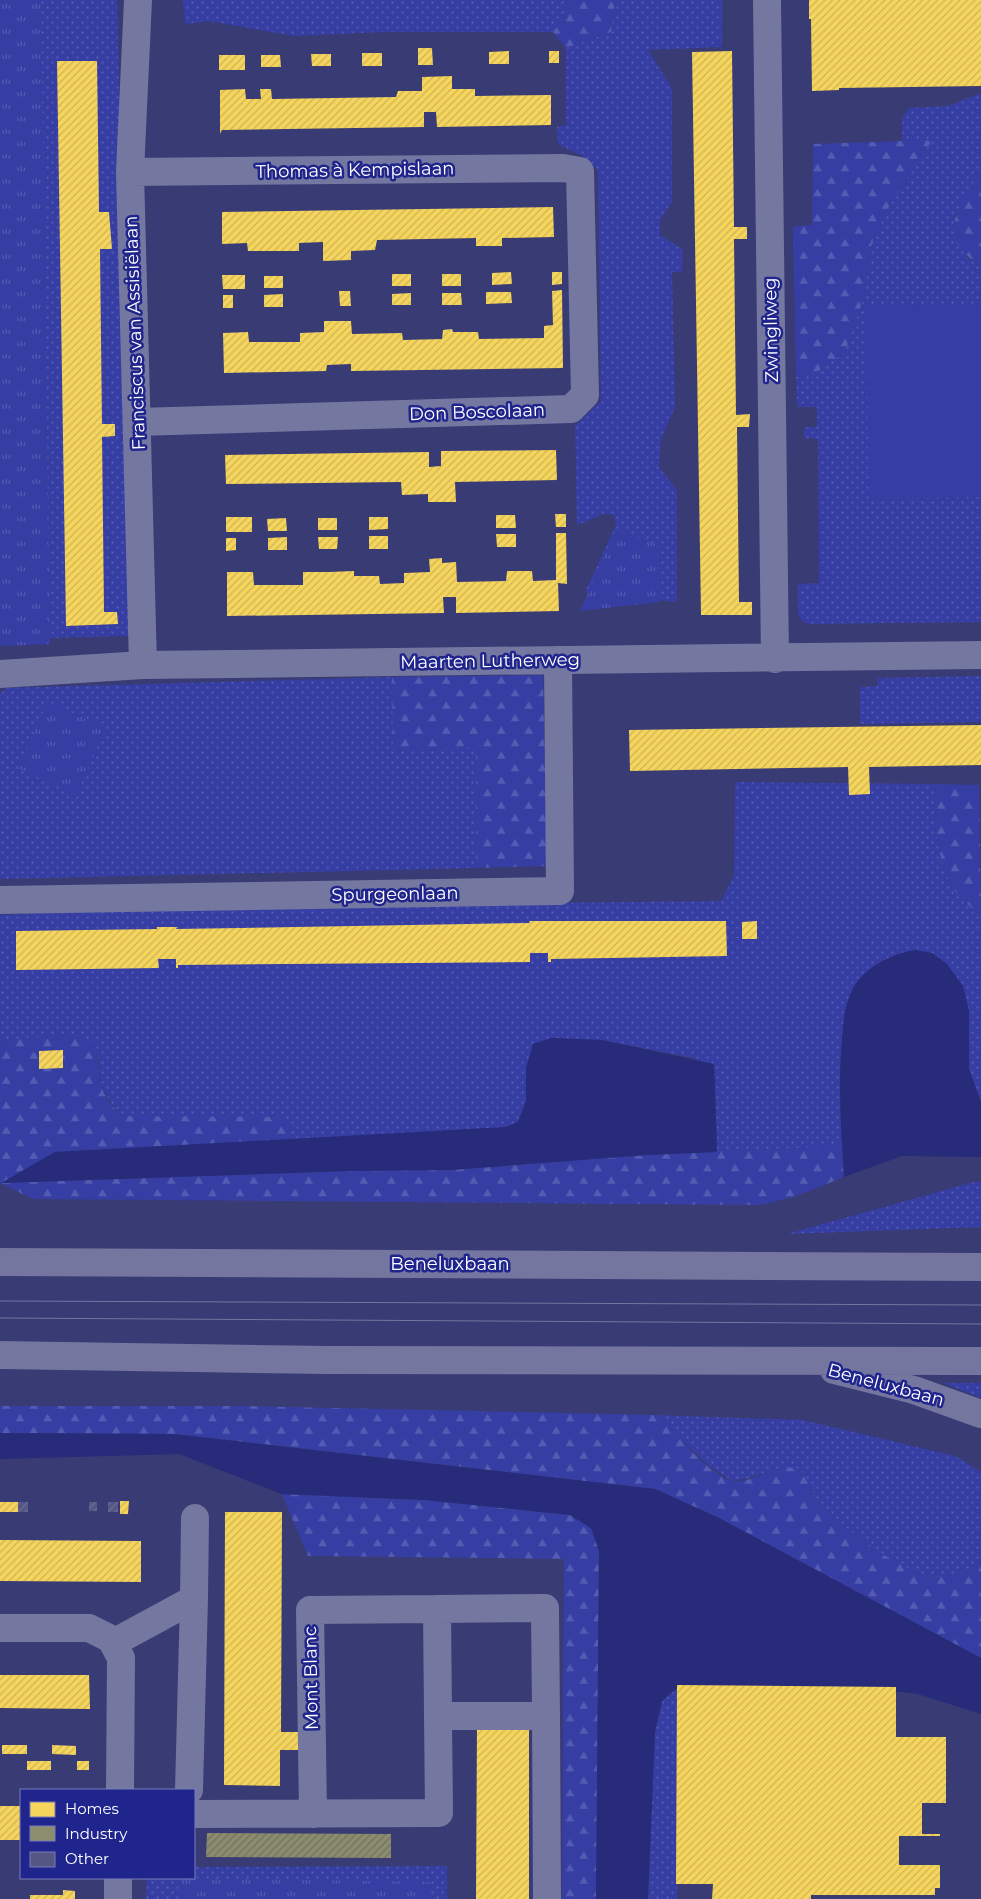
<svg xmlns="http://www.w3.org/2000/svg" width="981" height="1899" font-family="Montserrat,sans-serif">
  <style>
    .grass { fill: url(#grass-dots) }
    .forest { fill: url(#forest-firs) }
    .park { fill: url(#park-tufts) }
    .garden { fill: #363ea4 }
    .water { fill: #272b79 }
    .homes { fill: url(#homes-hatch) }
    .industry { fill: url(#industry-hatch) }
    .building { fill: url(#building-hatch) }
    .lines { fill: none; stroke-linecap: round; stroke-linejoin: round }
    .minor { stroke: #74779f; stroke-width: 28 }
    .major { stroke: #74769f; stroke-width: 28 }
    .tram { stroke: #74779f; stroke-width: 1 }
    .labels { text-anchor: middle; stroke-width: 5; stroke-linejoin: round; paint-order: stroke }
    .street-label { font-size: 18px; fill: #fff; stroke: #1f258c }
  </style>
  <defs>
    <pattern id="grass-dots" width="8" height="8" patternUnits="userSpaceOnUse" patternTransform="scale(1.25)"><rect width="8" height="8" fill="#363ea4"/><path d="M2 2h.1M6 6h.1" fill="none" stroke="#545bb2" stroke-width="1.8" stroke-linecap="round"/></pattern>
    <pattern id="forest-firs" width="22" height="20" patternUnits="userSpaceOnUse" patternTransform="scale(1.25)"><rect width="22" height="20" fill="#363ea4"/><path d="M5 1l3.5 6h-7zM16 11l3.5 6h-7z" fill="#545bb2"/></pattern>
    <pattern id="park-tufts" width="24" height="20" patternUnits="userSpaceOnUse" patternTransform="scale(1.25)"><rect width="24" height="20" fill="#363ea4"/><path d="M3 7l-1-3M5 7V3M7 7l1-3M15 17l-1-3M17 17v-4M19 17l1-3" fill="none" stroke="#545bb2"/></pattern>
    <pattern id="homes-hatch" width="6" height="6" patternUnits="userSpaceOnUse" patternTransform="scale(1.25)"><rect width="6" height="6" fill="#f6d55c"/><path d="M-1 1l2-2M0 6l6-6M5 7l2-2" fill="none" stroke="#ccb358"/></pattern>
    <pattern id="industry-hatch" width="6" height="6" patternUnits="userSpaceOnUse" patternTransform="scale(1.25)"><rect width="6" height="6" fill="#8c8c6e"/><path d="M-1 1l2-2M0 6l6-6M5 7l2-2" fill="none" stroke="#727260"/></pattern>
    <pattern id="building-hatch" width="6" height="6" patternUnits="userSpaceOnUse" patternTransform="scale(1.25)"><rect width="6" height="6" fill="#545683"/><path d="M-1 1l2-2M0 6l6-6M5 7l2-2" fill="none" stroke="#6e6f96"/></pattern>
  </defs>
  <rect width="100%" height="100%" fill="#383b74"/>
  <!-- grass -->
  <path class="grass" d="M0,0H117L131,636L46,638Z
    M183,0H566L564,18L553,32H382L295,36L208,21L185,24Z
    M613,0H722V47L648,50L672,88V202L660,220V235L682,249V272H672L675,407L661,439L659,467L677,490V602L585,592L616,525L614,515L603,514L577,525L575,426L601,401L598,170L584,157L558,144L557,127L566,125V48L611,32L615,3Z
    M981,93V170L954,217L966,257L981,266V622L808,624L801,620L798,614V584L819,583L818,439L804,438V427H817V407H797L796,377L817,372L864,297L872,242L888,208L931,141H902V118L909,108L948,106Z
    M981,676V722L860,724V687L877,686L878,678Z
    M392,677L394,751L476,746V868L0,879V694L6,688Z
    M735,782L934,784C936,817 935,854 951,884C957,896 971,907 981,916V1102L969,1069V1011L850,994C837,1044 839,1095 842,1146L838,1147L717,1152L715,1071L694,1058L602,1040L551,1038L526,1068V1101L518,1122L506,1127L290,1140L291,1125L123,1116C101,1094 101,1086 98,1056L76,1034L0,1041V915L180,907L721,901L734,876Z
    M974,1182H981V1227L787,1234Z
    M944,1383H981V1398Z
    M656,1415L803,1420L955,1456L981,1472V1564C966,1570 950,1579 934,1577C902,1574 829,1520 813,1493C809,1486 807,1479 803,1472L776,1469L746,1479L731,1480L709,1466Z
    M676,1689H683L677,1899H648L655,1732L662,1701Z
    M447,1866V1899H146L147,1878H194V1867Z"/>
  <!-- forest -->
  <path class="forest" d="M566,0H613L615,3L611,32L566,48L553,32L564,18Z
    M932,140L888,208L872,242L864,297L845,352L817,372L796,377L793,226L812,225L813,144Z
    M981,170V266C932,236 960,207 981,170Z
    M543,675L547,866L476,868V747L393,751L392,677Z
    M934,784L979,785L981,916C971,907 957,896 951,884C935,854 936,817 934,784Z
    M76,1034L93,1042C100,1060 97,1082 107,1099C110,1105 118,1111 123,1116L283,1117L291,1125L290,1140L55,1152L3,1183L349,1171L450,1170L647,1155L842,1146L844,1177L797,1196L761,1205L33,1199L0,1183V1041Z
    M0,1406H248L656,1415C679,1433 702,1470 730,1480C753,1487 778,1457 800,1471C808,1476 809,1486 813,1494C816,1499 821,1504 825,1508C844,1530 905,1574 934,1577C950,1578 966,1570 981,1564V1658L719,1518L655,1489L175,1434L0,1433Z
    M282,1494L425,1500L570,1515L591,1528L599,1551L596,1899H562L564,1559L308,1556Z"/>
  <!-- park -->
  <path class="park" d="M0,0H41L50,644L0,646Z
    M616,529L658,545L659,602L580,611Z
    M48,702L106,728L76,795L18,768Z
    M179,1878L430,1882V1899H178Z"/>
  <!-- garden -->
  <path class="garden" d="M981,304V497L869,499L866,306Z"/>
  <!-- water -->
  <path class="water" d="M916,950L932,953L947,964L963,986L969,1011V1069L981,1102V1157L902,1156L844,1177C841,1131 838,1086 842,1040C843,1025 844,1009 850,995C859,970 891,953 916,950Z
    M551,1038L602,1040L714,1064L717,1152L647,1155L450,1170L349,1171L1,1183L55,1152L506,1127L518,1122L526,1101V1068L533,1044Z
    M0,1433L174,1434L655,1489L719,1518L981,1658V1714L918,1694L864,1688L676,1689L662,1701L655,1732L648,1899H596L599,1551L591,1528L570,1515L425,1500L282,1494L179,1454L0,1459Z"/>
  <!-- homes -->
  <path class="homes" d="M809,0H981V86L839,88V90L812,91L811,19H809Z
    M418,48H432L433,65H418Z
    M509,51V64H489V52Z
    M549,51H559V63H549Z
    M732,51L734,227H747V239H734L736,415L750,414L749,427H737L739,602H752V615H701L692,52Z
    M362,53H382V66H362Z
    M311,54H331V66H312Z
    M219,55H245V70H219Z
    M261,55H280L281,67H261Z
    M57,61H97L99,212H109L112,249H100L102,424H115V436L102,437L104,612H117L118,624L66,626Z
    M452,76V89H475V96L551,95V125L437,127L436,112H424V127L222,130L220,134V90L245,89L246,99H261L260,89H271L272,99L396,97L398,91H422V77Z
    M553,207L554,237L502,238V246H476V238L377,240L375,250L351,251V260L323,261V242L299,243V251H248L247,243L222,244V212Z
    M511,272L512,284L492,285V273Z
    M552,272H562V284L552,285Z
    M392,274H411V286H392Z
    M442,274H461V286H442Z
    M222,275H245V289H223Z
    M264,276H283V288H264Z
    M562,290L563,368L351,371V364L327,365L326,371L224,373L223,333L248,332L249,342H300V333L324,332V321H351L352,334L402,333L403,340L442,339L443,330L452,329L453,332H478L479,339L544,338V326L553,325L552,291Z
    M339,291H350L351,306H340Z
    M486,292H511L512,303L486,304Z
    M411,293V305H392V294Z
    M442,293H461L462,305H442Z
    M283,294V307H264V295Z
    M223,295H233V308H223Z
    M556,450L557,480L455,482L456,502H428V494L402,495L401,482L226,484L225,455L429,452V467L441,466V451Z
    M555,514H566V527H556Z
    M496,515H515L516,528H496Z
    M226,517H252V532H226Z
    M369,517H388V529L369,530Z
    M286,518L287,531H268L267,519Z
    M318,518H337V530H318Z
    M556,533H566L567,584L558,583L559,611L456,613V597H443L444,613L227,616V572H253L254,585H303V572H329L354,571V576H379L380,584L404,583V573L430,572L429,559L442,558V563L456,562L457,582L506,581L507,571H532L533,581L556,580Z
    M496,534H516V547H497Z
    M369,536H388V549H369Z
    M287,537V550H268V538Z
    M318,537H338L337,549H319Z
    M226,538H236V550L226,551Z
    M981,725V765L869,767L870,794L849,795L848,767L630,771L629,730Z
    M529,921H726L727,956L551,959V962H548V953H530V962L178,965V968H176V959H158L159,968L16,970V931L157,929V927H177L176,929L530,923Z
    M757,921V939H742V922Z
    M63,1050V1068L39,1069V1051Z
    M120,1501H129L128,1514H120Z
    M0,1502H18V1512H0Z
    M225,1512H282L281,1732H298L299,1750H280V1786L224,1785Z
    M0,1540L141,1541V1582L0,1581Z
    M0,1675H89L90,1709L0,1708Z
    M677,1685L896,1687V1737H946V1803H922V1834H940V1836H899V1865H940V1888H935V1895H811V1899H712L713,1884H676Z
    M529,1719V1899H476L477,1725Z
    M2,1745H27V1754H2Z
    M52,1745L76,1746V1755L52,1754Z
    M27,1761H51V1770H27Z
    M77,1761H89V1770H77Z
    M0,1806H21V1840H0Z
    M63,1890L75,1891V1899H30V1895H63Z"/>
  <!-- industry -->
  <path class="industry" d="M207,1833L391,1834V1858L206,1857Z"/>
  <!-- building -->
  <path class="building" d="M18,1502H28V1512H18Z
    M89,1502H97V1511H89Z
    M108,1502H118V1512H108Z"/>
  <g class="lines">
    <!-- minor -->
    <path class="minor" d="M138,0L130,172L143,665
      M767,0L775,659
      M130,172L563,168L580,171L585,395L571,409L138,422
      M0,674L143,665L981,655
      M0,900L560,891L558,660
      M0,1628H89L111,1639L121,1658L120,1790
      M113,1643L194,1599L195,1518
      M438,1716L437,1609L545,1608L546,1716
      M189,1790L194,1599
      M194,1814L439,1813L438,1716H546L547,1899
      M313,1814L310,1610L437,1609
      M118,1899V1878"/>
    <!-- major -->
    <path class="major" d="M0,1262L981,1267
      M0,1355L326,1360L981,1361
      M834,1370L914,1390L981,1414"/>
    <!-- tram -->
    <path class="tram" d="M0,1301L981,1305
      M0,1318L981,1324"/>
  </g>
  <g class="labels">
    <!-- street labels -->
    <g class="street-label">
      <text transform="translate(355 170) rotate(-1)" y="6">Thomas à Kempislaan</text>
      <text transform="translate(771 330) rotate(-91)" y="6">Zwingliweg</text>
      <text transform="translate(135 333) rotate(-92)" y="6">Franciscus van Assisiëlaan</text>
      <text transform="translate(477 412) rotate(-2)" y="6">Don Boscolaan</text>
      <text transform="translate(490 661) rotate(-1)" y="6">Maarten Lutherweg</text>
      <text transform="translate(395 894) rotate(-1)" y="6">Spurgeonlaan</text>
      <text x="450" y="1270">Beneluxbaan</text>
      <text transform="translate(886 1385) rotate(15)" y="6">Beneluxbaan</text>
      <text transform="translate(311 1678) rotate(-91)" y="6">Mont Blanc</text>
    </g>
  </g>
  <!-- legend -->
  <rect x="20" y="1789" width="175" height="90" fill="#1f258c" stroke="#797cba"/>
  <rect x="30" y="1802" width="25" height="15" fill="#f6d55c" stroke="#797cba"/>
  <text x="65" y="1814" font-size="15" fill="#ffffff">Homes</text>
  <rect x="30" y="1826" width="25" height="15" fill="#8c8c6e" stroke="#797cba"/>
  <text x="65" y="1839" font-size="15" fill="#ffffff">Industry</text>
  <rect x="30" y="1852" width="25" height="15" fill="#545683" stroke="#797cba"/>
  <text x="65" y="1864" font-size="15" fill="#ffffff">Other</text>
</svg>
